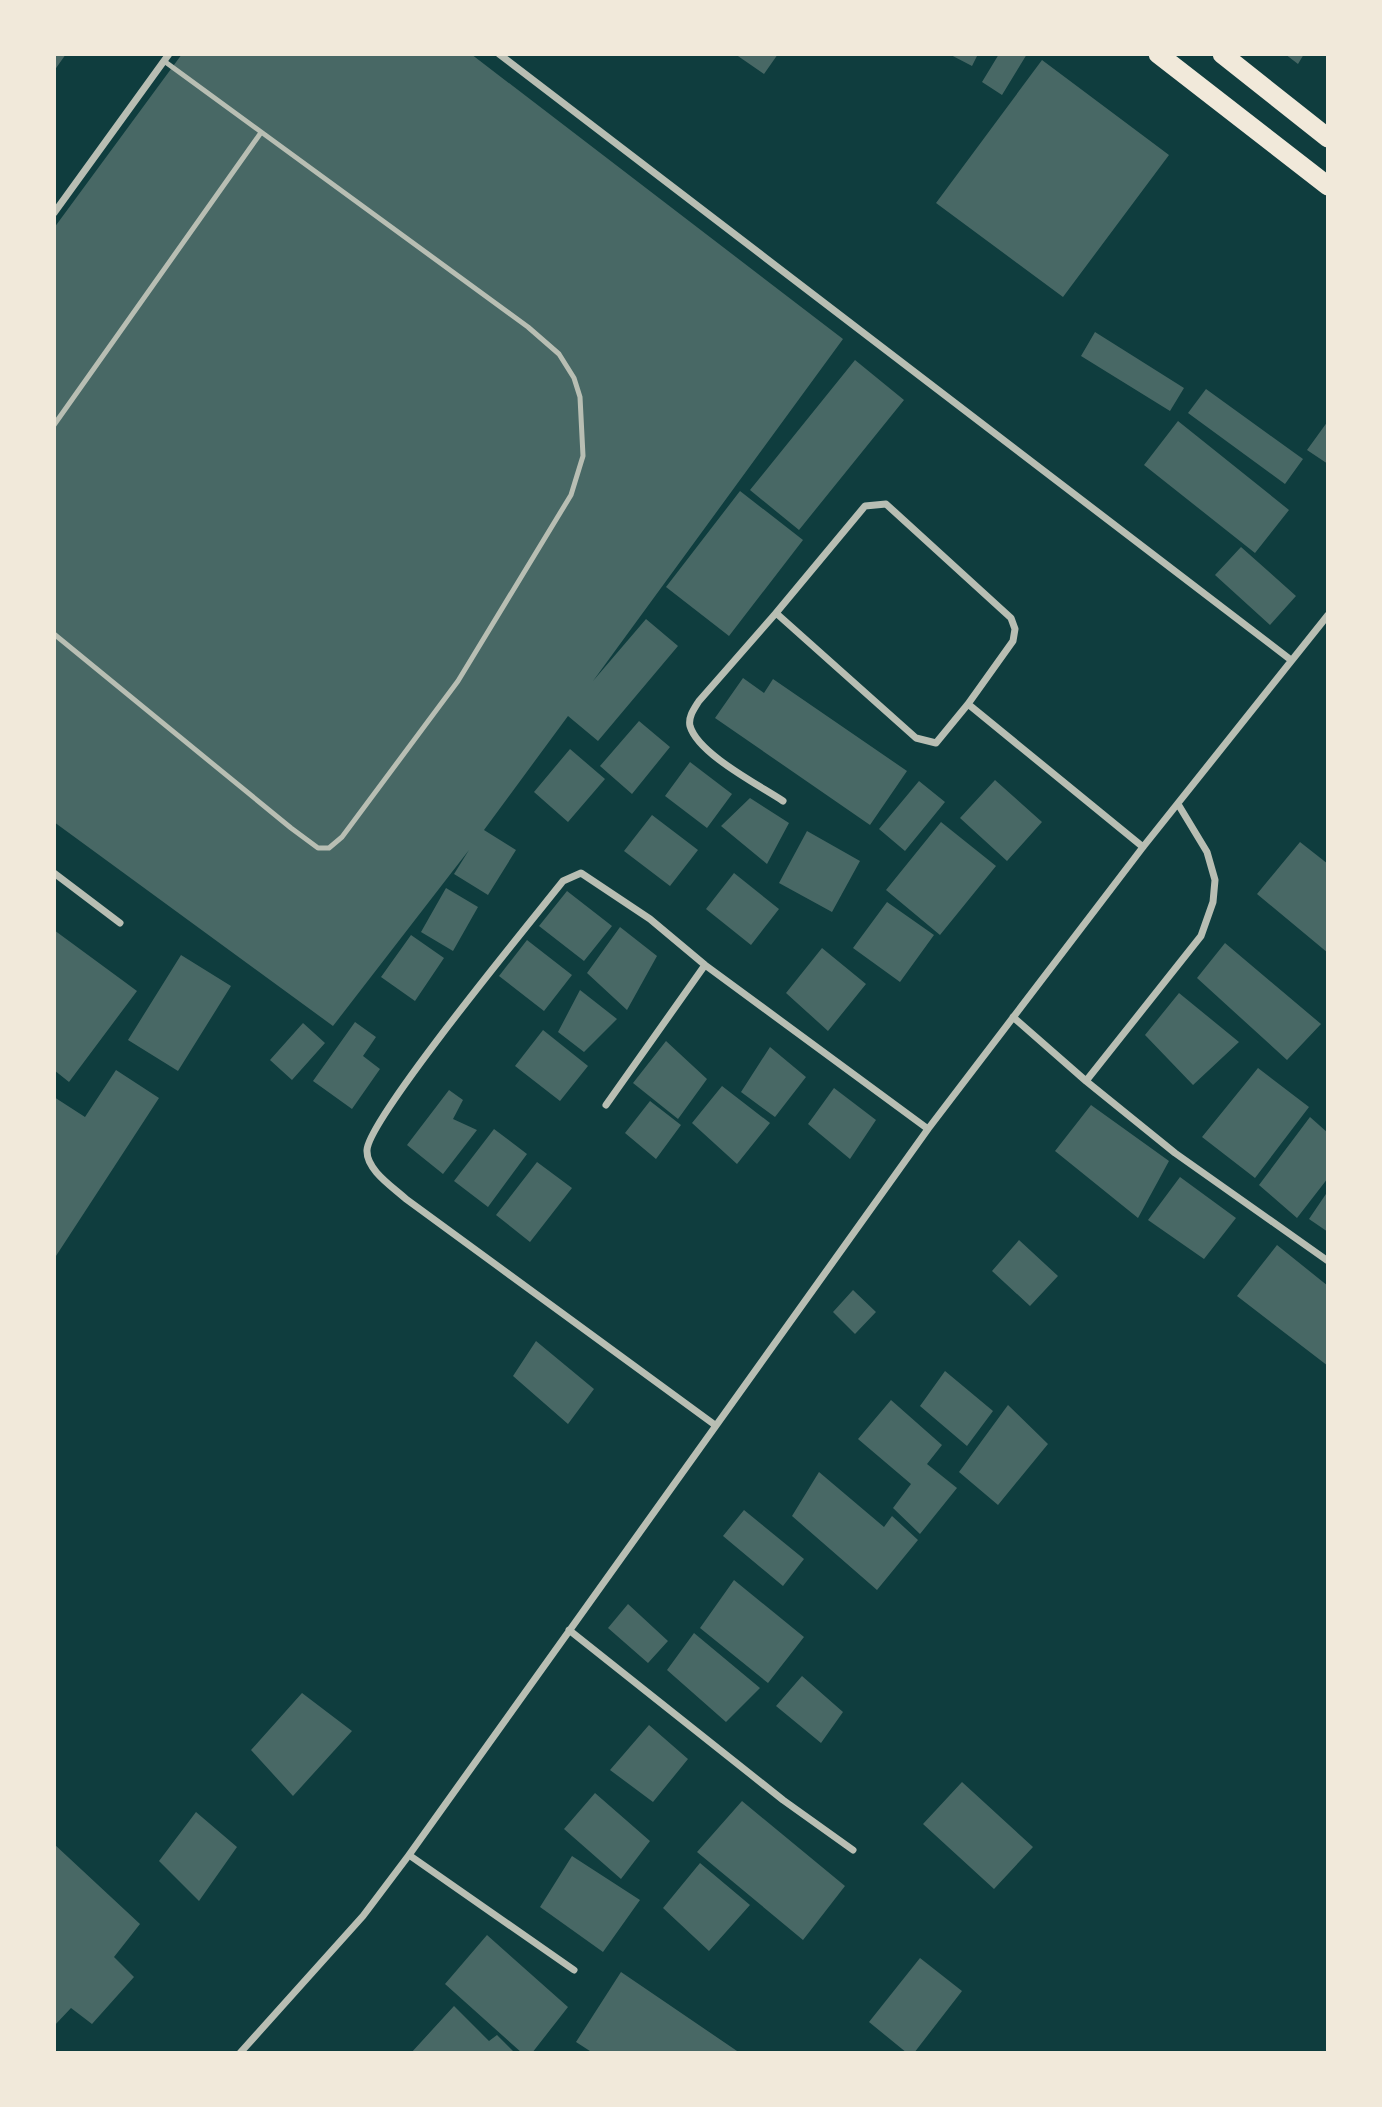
<svg xmlns="http://www.w3.org/2000/svg" width="1382" height="2107" font-family="Lato,sans-serif">
  <style>
    .building { fill: #486865 }
    .lines { fill: none; stroke-linecap: round; stroke-linejoin: round }
    .service { stroke: #b8beb3; stroke-width: 5 }
    .minor { stroke: #b8beb3; stroke-width: 7 }
    .trunk { stroke: #f1e9da; stroke-width: 19 }
  </style>
  <rect width="100%" height="100%" fill="#0f3d3e"/>
  <!-- building -->
  <path class="building" d="M54,54H66L54,71Z
    M182,54H471L843,339L593,681L646,619L678,646L598,741L568,716L484,830L516,850L488,895L454,874L469,850L333,1026L54,822V228Z
    M735,54H778L764,74Z
    M949,54H978L972,66Z
    M999,54H1027L1002,95L982,82Z
    M1285,54H1304L1298,64Z
    M1042,60L1169,155L1063,297L936,203Z
    M1095,332L1184,388L1170,411L1081,356Z
    M855,360L904,400L799,530L750,490Z
    M1206,389L1303,459L1285,484L1188,413Z
    M1178,421L1289,510L1255,553L1144,465Z
    M1328,421V464L1307,450Z
    M740,491L803,540L729,636L666,587Z
    M1241,547L1296,596L1270,625L1215,575Z
    M743,678L764,693L773,679L907,771L870,825L715,718Z
    M639,721L670,747L632,794L600,766Z
    M570,749L605,779L568,822L534,792Z
    M690,762L732,794L707,828L665,796Z
    M995,780L1042,822L1007,861L960,818Z
    M919,781L945,802L905,851L879,829Z
    M750,798L789,823L767,864L721,826Z
    M652,815L698,850L670,886L624,851Z
    M941,822L996,866L940,935L886,890Z
    M807,831L860,861L832,912L779,883Z
    M1300,842L1328,864V953L1257,894Z
    M734,873L779,909L751,945L706,909Z
    M446,888L478,907L453,951L421,932Z
    M567,891L612,926L584,961L539,926Z
    M887,902L934,935L900,982L853,948Z
    M620,927L657,956L627,1010L587,973Z
    M54,930L137,991L69,1082L54,1070Z
    M411,935L444,958L415,1001L381,977Z
    M527,940L572,975L544,1011L499,976Z
    M1225,943L1321,1024L1287,1060L1197,978Z
    M822,948L866,984L828,1031L786,993Z
    M181,955L231,986L178,1071L128,1040Z
    M580,990L617,1019L584,1052L558,1032Z
    M1179,993L1239,1042L1193,1085L1145,1035Z
    M355,1022L376,1037L363,1056L380,1069L352,1109L313,1081Z
    M303,1023L325,1043L292,1080L270,1060Z
    M543,1030L588,1066L560,1101L515,1066Z
    M666,1041L707,1079L678,1119L633,1083Z
    M770,1047L806,1077L775,1117L741,1092Z
    M1258,1068L1309,1107L1255,1178L1202,1137Z
    M116,1070L159,1098L54,1259V1097L85,1117Z
    M722,1086L770,1123L737,1164L692,1123Z
    M834,1088L876,1120L850,1159L808,1124Z
    M449,1090L463,1100L453,1119L477,1130L443,1174L407,1145Z
    M650,1101L681,1125L656,1159L625,1133Z
    M1091,1105L1169,1161L1138,1218L1055,1151Z
    M1310,1117L1328,1133V1178L1297,1218L1259,1185Z
    M494,1129L527,1154L488,1207L454,1181Z
    M537,1162L572,1188L530,1242L496,1215Z
    M1180,1177L1236,1218L1204,1259L1148,1220Z
    M1328,1191V1232L1309,1219Z
    M1019,1240L1058,1276L1030,1306L992,1271Z
    M1277,1245L1328,1286V1366L1237,1296Z
    M853,1290L876,1312L855,1334L833,1312Z
    M536,1341L594,1389L568,1424L513,1376Z
    M945,1371L993,1411L967,1446L920,1406Z
    M891,1400L942,1445L927,1464L957,1488L920,1534L893,1508L911,1484L858,1439Z
    M1008,1405L1048,1444L998,1505L959,1472Z
    M819,1472L884,1527L892,1516L918,1540L877,1590L792,1516Z
    M744,1510L804,1559L783,1586L723,1536Z
    M734,1580L804,1637L768,1683L700,1628Z
    M628,1604L668,1641L648,1663L608,1628Z
    M694,1633L760,1688L726,1722L667,1670Z
    M802,1676L843,1712L821,1743L776,1706Z
    M302,1693L352,1731L293,1796L251,1750Z
    M649,1725L688,1759L653,1802L610,1770Z
    M962,1782L1033,1847L994,1889L923,1824Z
    M595,1793L650,1841L621,1879L564,1829Z
    M742,1801L845,1886L803,1940L697,1852Z
    M196,1812L237,1847L199,1901L159,1861Z
    M54,1844L140,1924L114,1957L134,1977L92,2024L71,2008L54,2026Z
    M572,1856L640,1900L603,1952L540,1907Z
    M700,1863L750,1905L709,1951L663,1908Z
    M487,1935L568,2007L532,2053H522L445,1984Z
    M920,1958L962,1991L914,2053H907L869,2022Z
    M621,1972L740,2053H593L576,2042Z
    M454,2006L489,2041L497,2035L515,2053H411Z"/>
  <g class="lines">
    <!-- service -->
    <path class="service" d="M54,425L260,134
      M54,634L291,828L318,848H329L342,837L458,681L571,495L583,456L580,397L574,378L559,354L528,327L164,61"/>
    <!-- minor -->
    <path class="minor" d="M499,54L1291,660
      M54,213L169,54
      M776,613L865,506L886,504L1011,618L1015,629L1013,641L968,704
      M783,801C759,785 698,754 690,726C688,717 694,709 699,701L776,613L916,738L936,743L968,704L1143,847
      M1178,804L1207,852L1215,880L1213,902L1201,936L1086,1081L1175,1153L1328,1261
      M54,873L120,923
      M1013,1017L1086,1081
      M606,1105L705,965
      M715,1425L406,1199C393,1187 366,1170 367,1150C368,1119 533,919 563,881L581,873L650,919L705,965L928,1129
      M569,1630L783,1800L853,1850
      M409,1855L574,1970
      M240,2053L363,1916L409,1855L928,1129L1143,847L1328,615"/>
    <!-- trunk -->
    <path class="trunk" d="M1158,54L1328,186
      M1222,54L1328,138"/>
  </g>
  <!-- border -->
  <rect width="1382" height="2107" fill="none" stroke="#f1e9da" stroke-width="112"/>
</svg>
